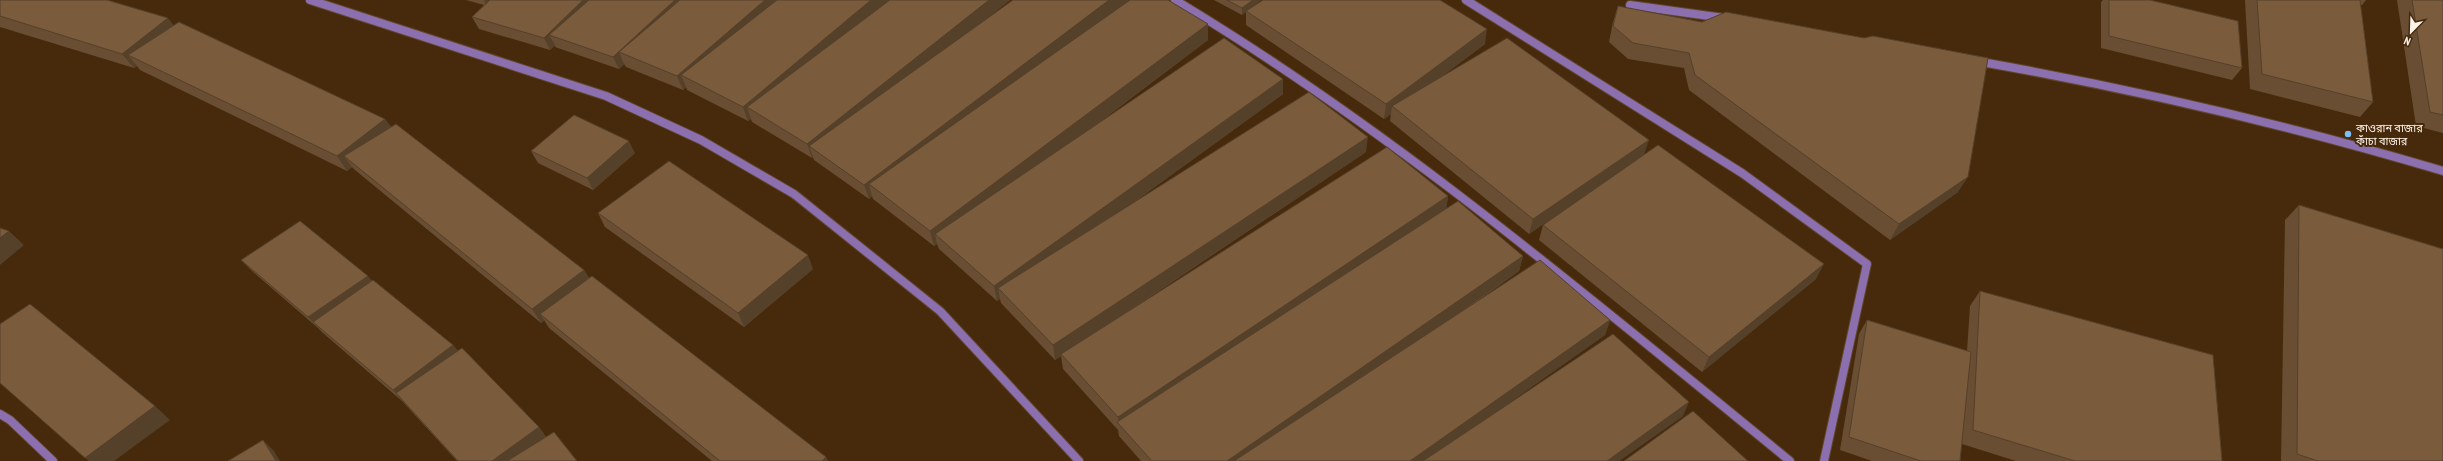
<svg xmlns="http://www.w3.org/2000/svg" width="2443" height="461" font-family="'PT Sans Narrow','Noto Sans Bengali',sans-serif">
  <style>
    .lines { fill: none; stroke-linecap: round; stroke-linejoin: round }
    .service-casing { stroke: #60462a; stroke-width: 10 }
    .service { stroke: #8b6fae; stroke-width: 8 }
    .wall { fill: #694e34 }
    .shaded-wall { fill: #55402a }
    .building { fill: #7a5b3c; stroke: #55402a }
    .poi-dot { fill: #79bff8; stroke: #462a0b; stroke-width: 1.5 }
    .labels { text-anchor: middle; stroke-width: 4; stroke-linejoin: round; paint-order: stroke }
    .poi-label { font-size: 11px; fill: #fef3e9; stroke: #462a0b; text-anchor: start }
  </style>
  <rect width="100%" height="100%" fill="#462a0b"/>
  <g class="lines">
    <defs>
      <path id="service" d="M310,0L606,96L701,140L794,194L940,311L1079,461
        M1175,0C1395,132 1592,300 1790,461
        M1466,0L1742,173L1867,264L1824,461
        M1630,5L1724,18
        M1976,61C2134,89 2289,125 2443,171
        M0,414L10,420L53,461"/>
    </defs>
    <!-- service casing -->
    <use href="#service" class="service-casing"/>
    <!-- service -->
    <use href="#service" class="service"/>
  </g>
  <!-- wall -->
  <path class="wall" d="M0,0L174,26L385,119L391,127L584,270L589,278L826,457L828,461H712L549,328L544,320L541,323L355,170L352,167L347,171L140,70L137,66L134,68L0,27Z
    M466,0H1010L983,21L1013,0H1129L1114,12L1208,40L1089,130L1283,79V94L1130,205L1366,152L1120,317L1448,196L1446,209L1523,256L1519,271L1479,300L1610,320L1605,335L1489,417L1683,416L1619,461H1141L1119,436L1118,430L1063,369L1061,356L1055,360L1001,303L1000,299L997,301L939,249L937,244L934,246L873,199L872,196L869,199L814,160L813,157L812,158L752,122L751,119L748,121L687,90L686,87L683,90L626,67L624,64L619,69L555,47V45L550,50L479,29L472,17L484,5Z
    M1214,0H1261L1255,5L1485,44L1437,80L1644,154L1816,279L1702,372L1539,240L1543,225L1614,175L1529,234L1390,121L1391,114L1384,119L1246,25V12L1242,15Z
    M2103,0H2150L2242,68L2232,80L2101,48V2Z
    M2245,0H2366L2362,5H2360L2373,102L2360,117L2250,89Z
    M2397,0H2443V133L2416,126Z
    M1618,6L1958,192L1890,240L1689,90L1684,68L1628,59L1609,42L1613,22Z
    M531,151L635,153L593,190L538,163Z
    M2299,205L2443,461H2281L2285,220Z
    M598,213L813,269L744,327L605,227Z
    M241,260L372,281L453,345L458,351L539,427L546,437L577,461H457L402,401L323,333L318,328L252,271Z
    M1980,291L2222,461H2016L1962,444L1960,461H1872L1840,450L1859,334L1867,320L1967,351L1970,306Z"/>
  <!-- shaded-wall -->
  <path class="shaded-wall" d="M484,0H494L487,6Z
    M583,0H601L549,35L555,45L550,50L544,38Z
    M675,0H692L619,52L624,64L619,69L613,57Z
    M765,0H787L681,75L686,87L683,90L677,76Z
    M871,0H892L747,107L751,119L748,121L743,107Z
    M989,0H1010L818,153L809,146L813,157L812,158L807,144Z
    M1109,0H1129L879,191L869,184L872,196L869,199L864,185Z
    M1253,0H1261L1247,11H1246V12L1242,15V8Z
    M168,18L179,32L128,55L137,66L134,68L122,54Z
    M1208,24V40L942,240L935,234L937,244L934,246L930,231Z
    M1487,29L1485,44L1396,110L1392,106L1391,114L1384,119L1386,104Z
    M1283,79V94L1005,295L998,288L1000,299L997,301L994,286Z
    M385,119L395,133L344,156L352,167L347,171L337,156Z
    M1368,137L1366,152L1062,355L1061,354V356L1055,360L1053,345Z
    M1649,140L1644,155L1529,234L1533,219Z
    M629,141L635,153L593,190L587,178Z
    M1968,177L1958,192L1890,240L1899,224Z
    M1448,196L1446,211L1119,423L1118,417Z
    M9,231L24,245L0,265V238Z
    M808,255L813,269L744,327L738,313Z
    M1523,256L1519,271L1246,461H1227Z
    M1824,264L1816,279L1702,372L1709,357Z
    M584,270L593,284L540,314L544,320L541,323L532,309Z
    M368,276L377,287L313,322L318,328L308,317Z
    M1610,320L1605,335L1427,461H1410Z
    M453,345L462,356L403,401L393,390Z
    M1689,402L1683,416L1619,461H1607Z
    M155,406L170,420L114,461H89L85,458Z
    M539,427L546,438L514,461H492Z
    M263,440L274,451L280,461H276Z
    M826,457L828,461H822Z"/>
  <!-- building -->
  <path class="building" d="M0,0H107L168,18L122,54L0,16Z
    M490,0H583L544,38L472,17Z
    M589,0H675L613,57L549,35Z
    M680,0H765L677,76L619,52Z
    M777,0H871L743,107L681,75Z
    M890,0H989L807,144L747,107Z
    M1013,0H1109L864,185L809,146Z
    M1130,0H1168L1208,24L930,231L869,184Z
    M1227,0H1253L1242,8Z
    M1263,0H1440L1487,29L1386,104L1246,11Z
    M2109,0H2150L2238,21L2242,68L2109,36Z
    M2257,0H2360L2373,102L2262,74Z
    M2412,0H2443V115L2430,112Z
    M1618,6L1702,22L1726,12L1864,38L1873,36L1988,58L1968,177L1899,224L1695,75L1689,53L1633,43L1613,26Z
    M179,22L385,119L337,156L128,55Z
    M1224,38L1283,79L994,286L935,234Z
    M1507,38L1649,140L1533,219L1392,106Z
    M1309,92L1368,137L1053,345L998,288Z
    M574,115L629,141L587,178L531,151Z
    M396,124L584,270L532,309L344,156Z
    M1658,145L1824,264L1709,357L1543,225Z
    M1387,147L1448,196L1118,417L1061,354Z
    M669,161L808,255L738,313L598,213Z
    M1458,201L1523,256L1227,461H1152L1117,422Z
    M2299,205L2443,249V461H2318L2297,454Z
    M300,221L368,276L308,317L241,260Z
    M0,228L9,231L0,238Z
    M1540,260L1610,320L1410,461H1234Z
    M592,276L826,457L822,461H720L540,314Z
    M373,280L453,345L393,390L313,322Z
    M1980,291L2213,355L2222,461H2075L1973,430Z
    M30,304L155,406L85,458L0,383V324Z
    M1867,320L1971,352L1960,461H1921L1849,437Z
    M1613,334L1689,402L1607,461H1423Z
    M462,348L539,427L492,461H458L396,393Z
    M1693,411L1748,461H1624Z
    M554,432L577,461H507Z
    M263,440L276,461H228Z"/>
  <!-- markers -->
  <circle class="poi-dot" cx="2348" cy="134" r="4"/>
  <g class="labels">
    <!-- poi labels -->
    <g class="poi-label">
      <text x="2356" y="132">কাওরান বাজার<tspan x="2356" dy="13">কাঁচা বাজার</tspan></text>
    </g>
  </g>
  <!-- north arrow -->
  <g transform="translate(2411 32) rotate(203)" stroke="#462a0b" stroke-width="3" paint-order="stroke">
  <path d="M0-3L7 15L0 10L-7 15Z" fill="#fef3e9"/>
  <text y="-6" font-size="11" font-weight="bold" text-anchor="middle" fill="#fef3e9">N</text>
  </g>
</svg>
